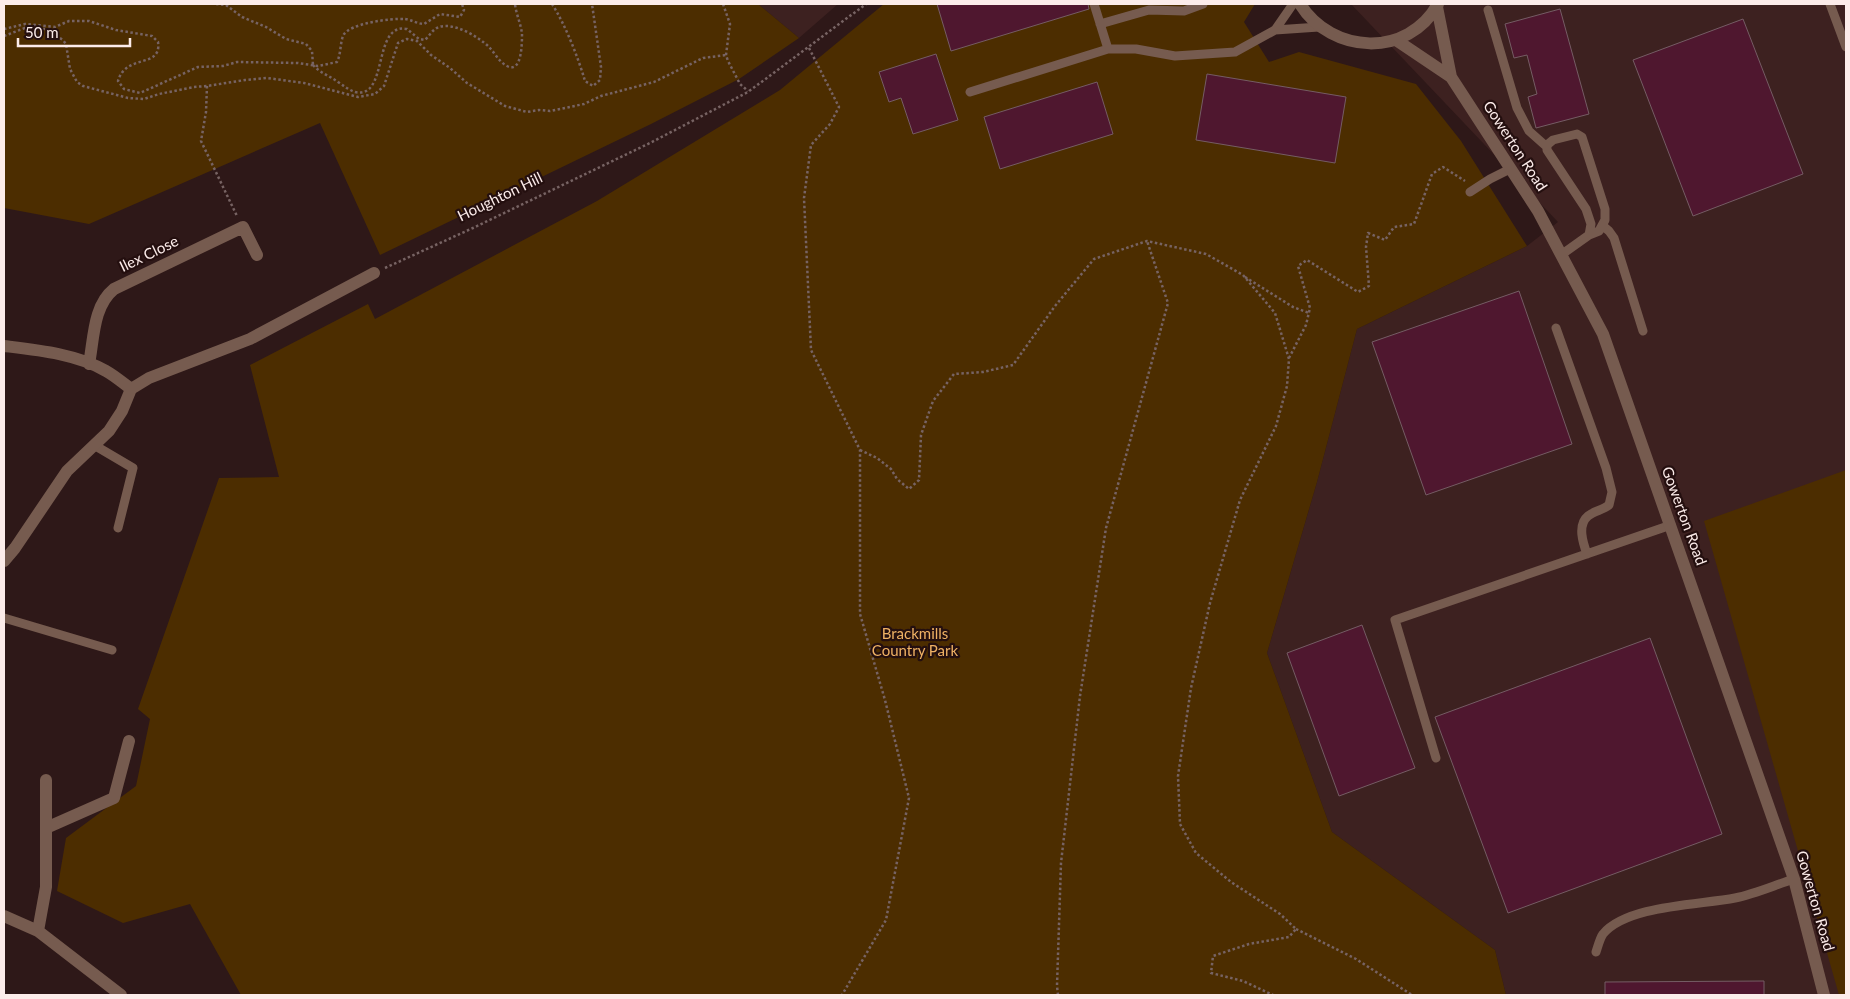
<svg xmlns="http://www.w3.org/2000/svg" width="1850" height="999" font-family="Lato,sans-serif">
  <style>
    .built { fill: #3d2120 }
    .green { fill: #4c2d00 }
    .building { fill: #4f172f; stroke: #755c64 }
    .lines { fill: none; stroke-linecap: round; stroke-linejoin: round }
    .path { stroke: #776363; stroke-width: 2.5; stroke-dasharray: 2.5 2.5; stroke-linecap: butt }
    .service { stroke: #765b4f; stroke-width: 9 }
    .minor { stroke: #765b4f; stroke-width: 12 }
    .tertiary { stroke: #765b4f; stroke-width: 12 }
    .labels { text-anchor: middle; stroke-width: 4.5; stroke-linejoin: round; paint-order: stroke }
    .street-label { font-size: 15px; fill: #fcecea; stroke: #240f0f }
    .park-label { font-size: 15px; fill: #efb164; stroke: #240f0f }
  </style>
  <rect width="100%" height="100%" fill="#2e1818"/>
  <!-- built -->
  <path class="built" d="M758,4H838L799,38Z
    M1351,4H1846V995H1506L1495,950L1332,832L1267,653L1317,482L1357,329L1527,246L1558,222Z"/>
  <!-- green -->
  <path class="green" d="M4,4H758L799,38L739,79L651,124L380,255L320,123L89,224L4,208Z
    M884,4H1255L1244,22L1269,62L1299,52L1416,84L1461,141L1527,246L1357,329L1317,482L1267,653L1332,832L1495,950L1506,995H241L190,904L123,923L57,891L66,838L136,786L150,719L138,709L219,478L279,477L250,365L368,304L375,319L597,201L780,90Z
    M1846,470V995H1839L1704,521Z"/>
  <!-- building -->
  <path class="building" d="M937,4H1088L1089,9L951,51Z
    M1560,9L1589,114L1536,128L1528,97L1537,94L1527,55L1514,58L1505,24Z
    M1743,19L1803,174L1693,216L1633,60Z
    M936,54L958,120L913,134L901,98L889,102L879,72Z
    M1207,74L1346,97L1335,163L1196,140Z
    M1097,82L1113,134L1000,169L984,117Z
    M1519,291L1572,444L1426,495L1372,342Z
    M1362,625L1415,768L1339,796L1287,653Z
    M1650,638L1722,834L1508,913L1435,717Z
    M1764,981V995H1605V982Z"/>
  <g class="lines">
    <!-- path -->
    <path class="path" d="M216,4L226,5L242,17L266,27L286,39L306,44L312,51L313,65
      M552,4C565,24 578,57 585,81L593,86L600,80L601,67L592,4
      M723,4L730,24L726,55L728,61L740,84L748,91
      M4,29L25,24L55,27L69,21H89L116,30L152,36L158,42C162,69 126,53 118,81L124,89L140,93L198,67L223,66L237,62L298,63L318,66L337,62C341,54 340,44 343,36C348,23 393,18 405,19C412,20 418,24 424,24L440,14L460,17L464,10L462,4
      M4,36L25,28L45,29L63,40L66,44L70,69L77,82L83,86L128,98L144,99L159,94L194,87L207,86L245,80L267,78L304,83L358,97L375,94L384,86L398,43L407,39L417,41L431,55L450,68L467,83L505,106L527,112L539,110L550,111L584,104L601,96L654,82L703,58L726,55
      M809,48L839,107L830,124L811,145L804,198L811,350L860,450V614L885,700L909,798L886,920L842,995
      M313,65C320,73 330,76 338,82C344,86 349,90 355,92C389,100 372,22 407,29L419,39L425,40C430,35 433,29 439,27C454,22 479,37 489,47C495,53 499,62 507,66C522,74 522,43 522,34C521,24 516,14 515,4
      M207,86L206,112L201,141L237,216
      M385,268L473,228L650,143L748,92L866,4
      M1245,277L1293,307L1309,313
      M1289,358L1306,325L1310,308L1298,266L1307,260L1358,292L1369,286L1366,247L1368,233L1385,240L1394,227L1414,224L1432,174L1443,167L1465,181
      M860,450L877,458L891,469L897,479L909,489L919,480L921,435L933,401L954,374L983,372L1013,365L1055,306L1094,259L1147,241L1206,254L1243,275L1275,313L1289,359L1287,386L1276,426L1240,500L1210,603L1191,688L1178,776L1180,824L1196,853L1231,882L1280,914L1296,929L1289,937L1249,944L1213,956L1211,973L1243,981L1273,995
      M1296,929L1356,959L1412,995
      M1058,995L1057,986L1061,863L1080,696L1106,528L1168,303L1147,241"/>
    <!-- service -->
    <path class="service" d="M1094,4L1108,49
      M1830,4L1846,47
      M1488,10L1517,108L1529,131L1547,147
      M1100,24L1149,10L1184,11L1203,4
      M1275,30L1319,27
      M970,92L1108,49H1136L1175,56L1235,52L1275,30L1293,4
      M1470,192L1490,179L1510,169
      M1603,226L1609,231L1614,238L1643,331
      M1561,255L1589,235L1599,231L1605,220V209L1582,137L1577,134L1553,140L1547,145V150L1586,209L1591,224L1589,235
      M1556,328L1606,468L1612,492L1609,505C1603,510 1594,511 1588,516C1577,525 1583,543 1587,554
      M94,445L133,468L118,528
      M4,618L112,650
      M1436,758L1395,620L1671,525
      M1596,952C1598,946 1600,938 1603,934C1627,905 1700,905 1735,898C1755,894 1775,885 1794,879"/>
    <!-- minor -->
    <path class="minor" d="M4,346C37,350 77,354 106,371C115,376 123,383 131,389
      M89,364C94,338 93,306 114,289L243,227L257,255
      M131,389L149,378L250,339L374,273
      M4,561L15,548L67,471L109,431L122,411L131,389
      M46,828L114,798L129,741
      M4,916L38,931L121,995
      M38,931L46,887V780"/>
    <!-- tertiary -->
    <path class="tertiary" d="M1300,4C1332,55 1408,58 1438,4
      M1437,7L1451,77L1538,211L1603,334L1794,879L1824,995
      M1396,40L1451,77"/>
  </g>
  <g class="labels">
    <!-- street labels -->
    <g class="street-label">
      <text transform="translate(1515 146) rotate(57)" y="5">Gowerton Road</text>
      <text transform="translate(500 197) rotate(-26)" y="5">Houghton Hill</text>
      <text transform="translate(149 254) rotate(-26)" y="5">Ilex Close</text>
      <text transform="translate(1684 516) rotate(70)" y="5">Gowerton Road</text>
      <text transform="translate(1815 901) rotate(74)" y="5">Gowerton Road</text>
    </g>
    <!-- park labels -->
    <g class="park-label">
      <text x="915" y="639">Brackmills<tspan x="915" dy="17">Country Park</tspan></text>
    </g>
  </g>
  <!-- border -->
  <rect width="1850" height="999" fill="none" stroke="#fcecea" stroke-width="10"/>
  <!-- scale -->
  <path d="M18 38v8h112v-8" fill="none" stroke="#fcecea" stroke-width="2.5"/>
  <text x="25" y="38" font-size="15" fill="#fcecea" stroke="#240f0f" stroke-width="4" paint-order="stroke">50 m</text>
</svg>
